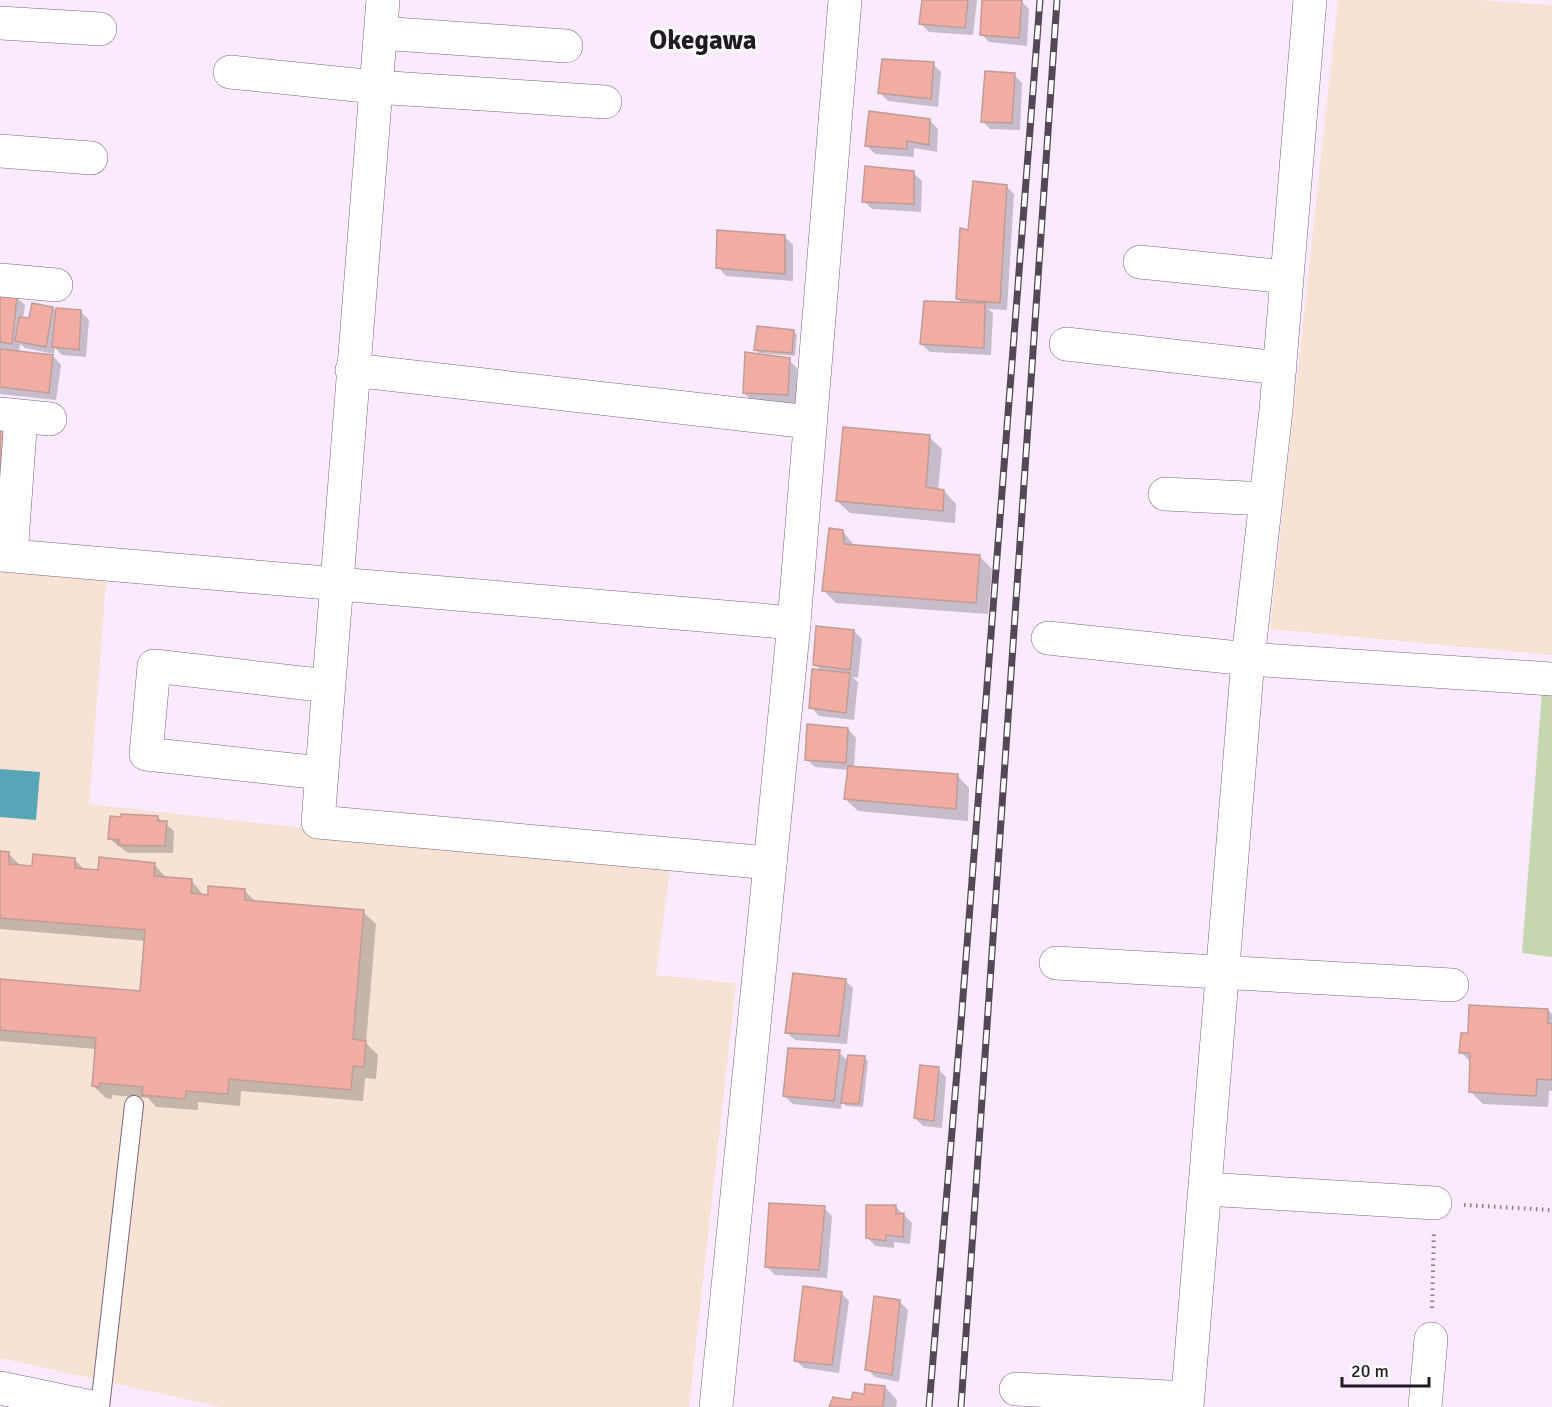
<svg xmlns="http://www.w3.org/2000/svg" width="1552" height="1407" font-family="Signika,sans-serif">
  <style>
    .education { fill: #f7e2d4 }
    .green { fill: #c6d6b0 }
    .water { fill: #56a6b8 }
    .shadow { fill: #0003 }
    .building { fill: #f1ada4; stroke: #c19b96; stroke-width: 1.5 }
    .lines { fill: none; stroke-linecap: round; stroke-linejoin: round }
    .lane-casing { stroke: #79657e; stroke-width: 20 }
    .street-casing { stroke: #79657e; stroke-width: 34 }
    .secondary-casing { stroke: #79657e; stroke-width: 34 }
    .path { stroke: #877d8b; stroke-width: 4; stroke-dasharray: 1.5 4.5; stroke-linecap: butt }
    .lane { stroke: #fff; stroke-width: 18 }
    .street { stroke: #fff; stroke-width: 33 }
    .secondary { stroke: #fff; stroke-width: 33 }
    .rail-casing { stroke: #524955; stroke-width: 7 }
    .rail { stroke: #fefefe; stroke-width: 4.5; stroke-dasharray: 14; stroke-linecap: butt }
    .labels { text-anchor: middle; stroke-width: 6; stroke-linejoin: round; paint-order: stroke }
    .town-label { font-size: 27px; font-weight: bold; fill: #211924; stroke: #fefefe }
  </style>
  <rect width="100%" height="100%" fill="#f9ebfd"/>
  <!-- education -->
  <path class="education" d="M1338,0H1474L1552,5V655L1270,629Z
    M0,565L107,571L89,804L670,869L656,975L736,983L689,1407H221L0,1358Z"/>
  <!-- green -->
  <path class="green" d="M1543,678L1552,679V957L1522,953Z"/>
  <!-- water -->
  <path class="water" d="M0,769L40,772L36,820L0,817Z"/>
  <!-- shadow -->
  <path class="shadow" d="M923,0H977L973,35L929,32L921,24Z
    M983,0L1021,1L1029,9L1027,46L989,42L981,34Z
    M933,64L941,72L938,107L888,101L880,93Z
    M1014,75L1022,83L1020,130L990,129L982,121Z
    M929,120L938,129L937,152L914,148V157L875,154L867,146Z
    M913,173L922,181L921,212L872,209L864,201Z
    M1006,186L1014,194L1007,310L988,309L993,313L991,355L930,352L921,344L963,304L957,298Z
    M785,237L793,245V281L726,276L718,267Z
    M0,295L16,297L25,305L23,319L30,320L53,308L57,312H81L89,320L86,357L62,355L55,348L54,354L25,348L20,344L19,353L53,356L61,365L56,400L0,394Z
    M794,331L797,335L795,356L759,353L755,349Z
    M789,360L797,368L796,403L752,401L744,393Z
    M929,437L942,449L938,491H944L956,504L955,523L850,513L837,501Z
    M843,532L855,546L979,556L992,569L988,614L836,603L824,591Z
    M854,631L862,639L858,678L852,677L858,682L854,720L819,716L811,707L822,672L815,664Z
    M848,729L856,738L854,768L957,775L969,788L968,821L858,811L845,799L849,770L815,767L806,759Z
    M158,818L174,831L173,853H128L110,839Z
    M0,853L9,854L21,866L34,867L75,860L86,871L100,872L154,864L167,879L192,881L204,896L245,891L256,902L363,912L376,924L366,1043L378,1055L376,1079L365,1078L363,1101L241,1091L240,1106L198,1102V1110L156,1107L148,1098L112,1095V1099L106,1098L93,1086L96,1049L0,1041V981L142,992L146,941L0,929Z
    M845,980L853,988L847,1044L795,1040L786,1032Z
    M1548,1010L1552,1014V1091H1549L1548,1107L1483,1104L1470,1091L1471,1063L1461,1052L1469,1035Z
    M839,1052L848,1061L864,1057L868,1061L863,1107L846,1106L842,1102L841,1109L793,1104L784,1096Z
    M938,1069L946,1077L942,1128L923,1126L915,1118Z
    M895,1206L912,1223L910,1244L894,1242V1248L875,1246L867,1237Z
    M824,1208L832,1216L827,1278L775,1275L767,1267Z
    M841,1293L849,1301L839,1373L804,1368L795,1360Z
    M900,1302L908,1310L899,1382L875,1377L867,1369Z
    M885,1387L897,1400L896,1407H830L852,1402Z"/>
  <!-- building -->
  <path class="building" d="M922,0H968L965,28L919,24Z
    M982,0H1022L1019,38L980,35Z
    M882,59L934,62L931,99L878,93Z
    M985,71L1015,73L1012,123L981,122Z
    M869,111L930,119L929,145L907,141V149L865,146Z
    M865,166L914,171V204L862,202Z
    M973,181L1007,185L1000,303L956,299L960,228L968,230Z
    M717,230L785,235V274L716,268Z
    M0,294L17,296L12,344L0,342Z
    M924,301L985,303L984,348L920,344Z
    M32,303L53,307L46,347L15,341L19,317L29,318Z
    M56,308L81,310L79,350L52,347Z
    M757,326L794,330L792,353L754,350Z
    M0,349L53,355L49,393L0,387Z
    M745,352L790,358L788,395L743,393Z
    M0,426L9,427L6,468H0Z
    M843,427L930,435L926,487L944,490L943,511L836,501Z
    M829,528L843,530L844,544L980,555L976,603L822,591Z
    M816,626L854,630L850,670L813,665Z
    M812,669L850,673L846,713L809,708Z
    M807,724L848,728L846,763L805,760Z
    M848,766L958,774L956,809L844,799Z
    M121,814L158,816V821H167L165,846L118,845L119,840L108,839L110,816L121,817Z
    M0,851L9,852V864L32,866L33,854L75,858V868L98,870L99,857L155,863L154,876L192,879L191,893L208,895V886L245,889V900L364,910L353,1039L366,1041L364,1067L353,1066L351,1090L229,1079L228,1094L186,1091L185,1099L142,1095L143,1087L100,1083L99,1087L92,1086L96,1038L0,1030V979L140,991L145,930L0,918Z
    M793,973L846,979L839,1036L785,1033Z
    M1469,1005L1548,1009V1023L1552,1024V1080L1537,1079L1536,1096L1469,1092L1470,1053H1459L1461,1033H1468Z
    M788,1048L840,1050L834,1101L783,1096Z
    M848,1055L865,1056L859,1104L841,1103Z
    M920,1065L939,1067L934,1121L914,1118Z
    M769,1203L825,1206L819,1270L765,1267Z
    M866,1205H896V1214L904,1213L903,1237L886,1235V1241L866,1238Z
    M803,1286L842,1292L832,1365L794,1361Z
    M874,1296L900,1300L892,1375L865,1370Z
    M865,1384L885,1386L883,1407H829L833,1397L851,1400L853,1392L864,1394Z"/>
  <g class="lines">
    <defs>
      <path id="lane" d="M100,1407L134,1105"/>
      <path id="street" d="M383,0L318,822L770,863
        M0,23L100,29
        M380,33L566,46
        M230,72L375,87L605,102
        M0,151L91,158
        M1140,262L1287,277
        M0,280L56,285
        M1066,344L1280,368
        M352,370L809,422
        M0,414L50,419
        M1165,494L1266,499
        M0,555L794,623
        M11,556L21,416
        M1048,638L1248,659L1552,679
        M321,773L146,754L154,666L328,686
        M1056,963L1452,985
        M1205,1189L1435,1203
        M1016,1389L1188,1398
        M1187,1407L1248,659L1276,410L1310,0
        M1425,1407L1431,1339"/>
      <path id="secondary" d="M0,1388L91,1407
        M716,1407L794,623L845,0"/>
    </defs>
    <!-- lane casing -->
    <use href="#lane" class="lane-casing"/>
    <!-- street casing -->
    <use href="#street" class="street-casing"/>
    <!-- secondary casing -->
    <use href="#secondary" class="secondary-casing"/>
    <!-- path -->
    <path class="path" d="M1464,1205L1552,1210
      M1432,1308L1434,1232"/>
    <!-- lane -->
    <use href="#lane" class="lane"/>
    <!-- street -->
    <use href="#street" class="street"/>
    <!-- secondary -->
    <use href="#secondary" class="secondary"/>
    <defs>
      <path id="rail" d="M929,1407L961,1023L1040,0
        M961,1407L1057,0"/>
    </defs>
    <!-- rail casing -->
    <use href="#rail" class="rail-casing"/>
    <!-- rail -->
    <use href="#rail" class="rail"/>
  </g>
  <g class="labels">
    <!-- town labels -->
    <g class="town-label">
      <text x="703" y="49">Okegawa</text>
    </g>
  </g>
  <!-- scale -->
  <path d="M1342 1377v9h87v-9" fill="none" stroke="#211924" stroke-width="3"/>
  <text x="1351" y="1377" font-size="18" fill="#211924" stroke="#fefefe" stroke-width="4.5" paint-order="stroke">20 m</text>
</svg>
